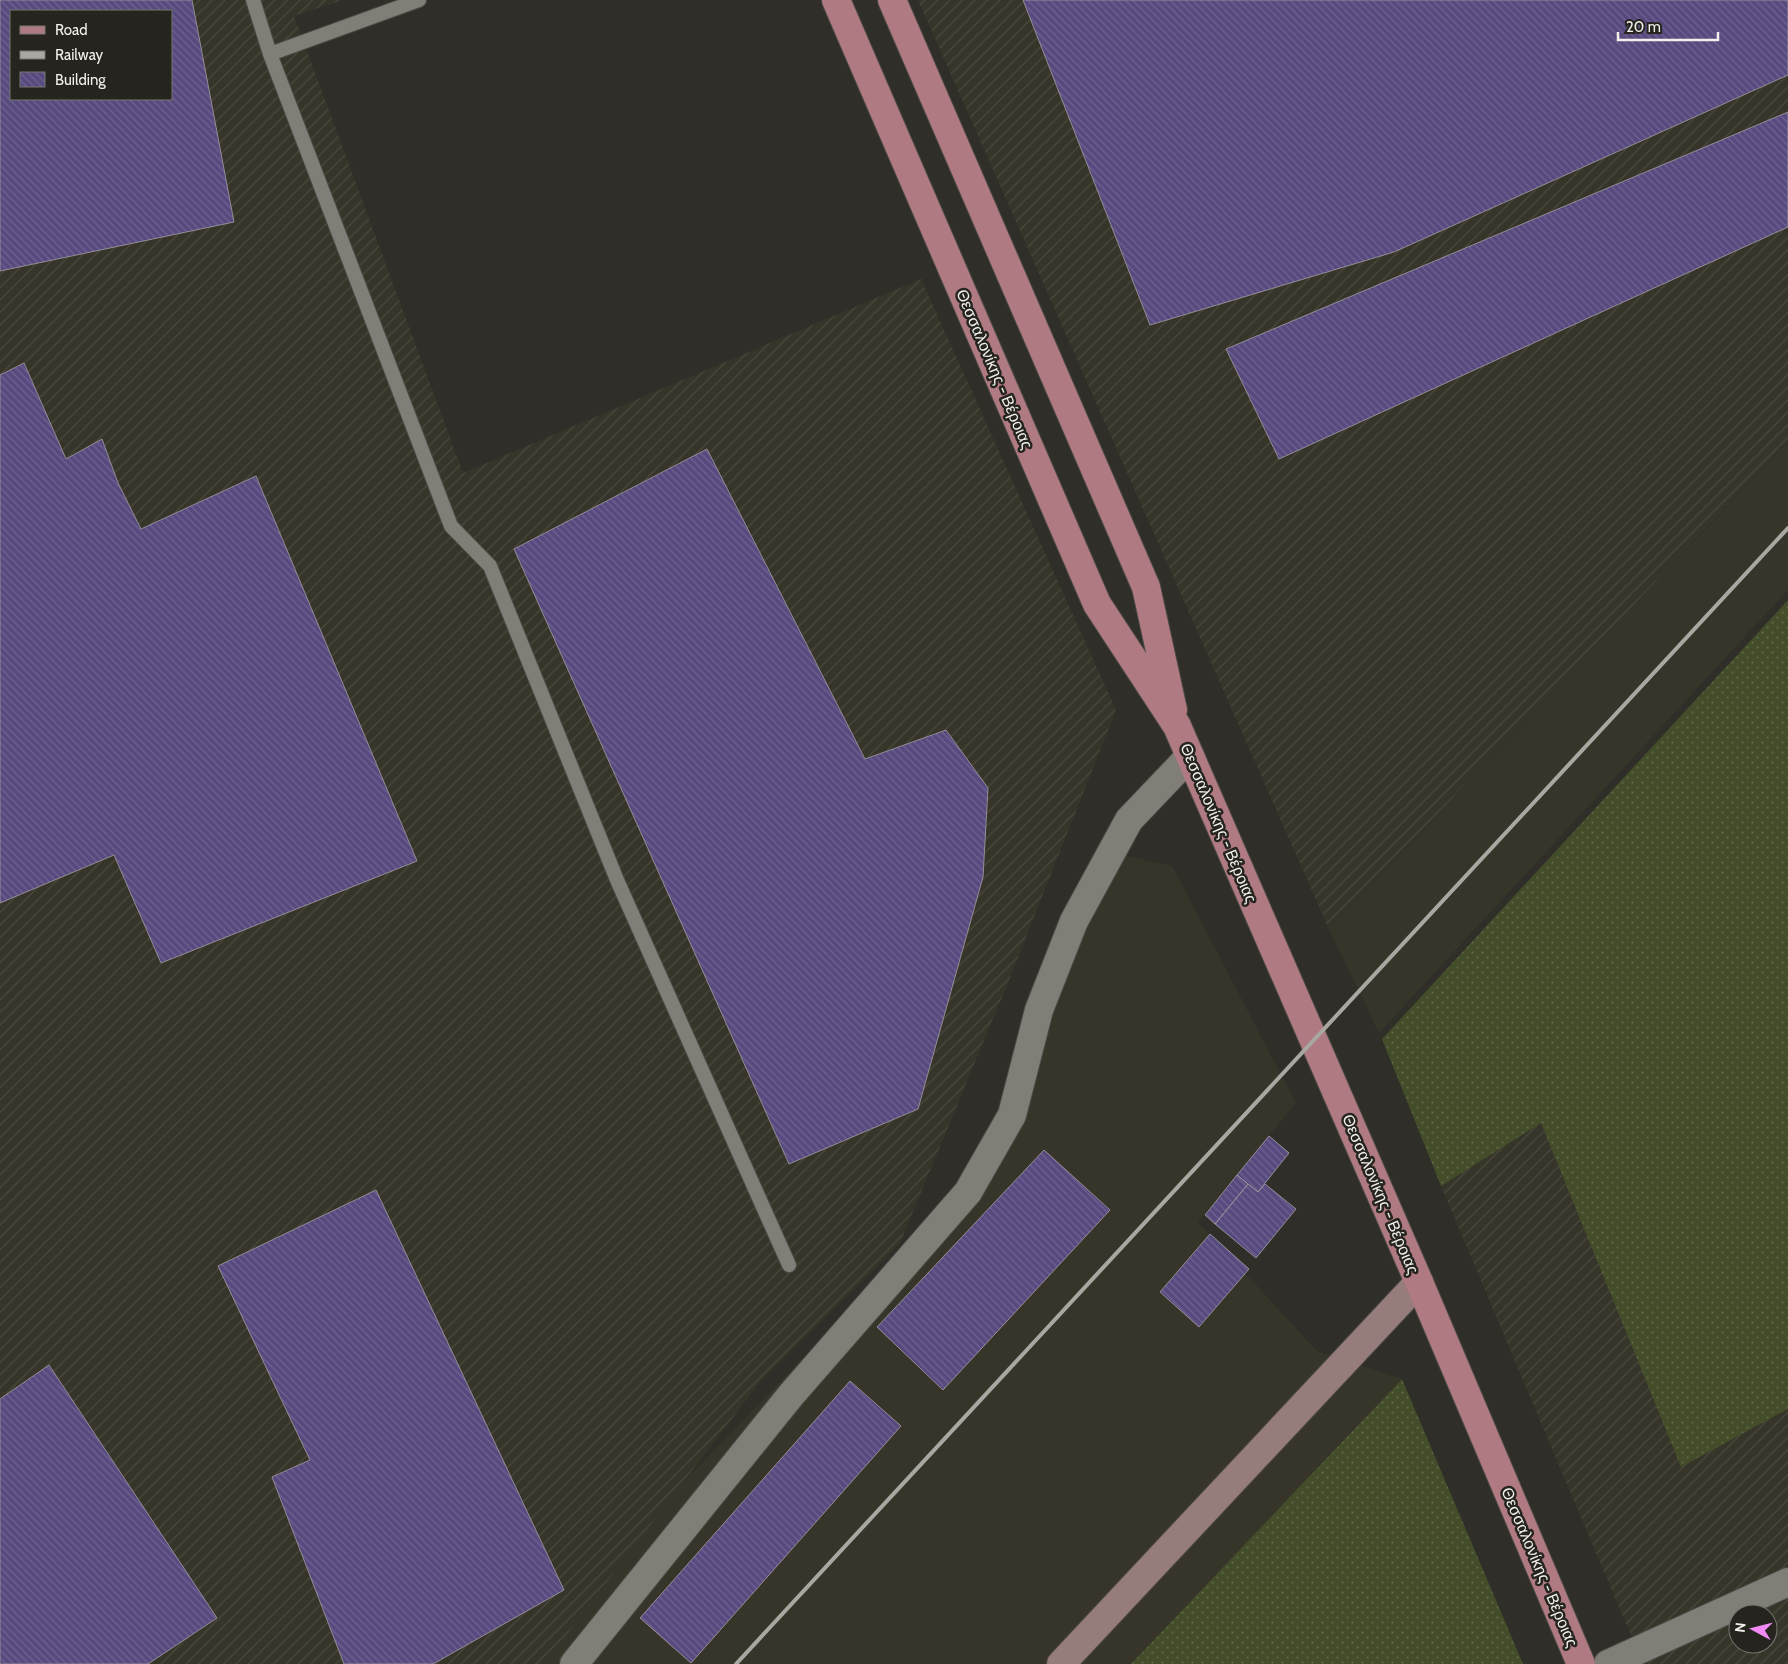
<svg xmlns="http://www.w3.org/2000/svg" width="1788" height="1664" font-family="Cabin,sans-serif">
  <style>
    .built { fill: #373529 }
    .industrial { fill: url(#industrial-furrows); fill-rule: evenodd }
    .grass { fill: url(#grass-dots) }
    .building { fill: url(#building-back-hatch); stroke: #918f96; fill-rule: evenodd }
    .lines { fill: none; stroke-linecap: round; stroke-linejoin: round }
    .lane-casing { stroke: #4c4a46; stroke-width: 16 }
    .street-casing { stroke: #4c4a46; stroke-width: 30 }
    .secondary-casing { stroke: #4c4a46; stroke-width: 30 }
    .primary-casing { stroke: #4c4a46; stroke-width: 30 }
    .lane { stroke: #807e77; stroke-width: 14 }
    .street { stroke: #807e77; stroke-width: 28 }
    .secondary { stroke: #977c7c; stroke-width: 28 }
    .primary { stroke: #af7a81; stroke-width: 28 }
    .rail { stroke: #a8a7a2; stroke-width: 4 }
    .labels { text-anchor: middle; stroke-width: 5; stroke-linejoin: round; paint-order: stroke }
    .street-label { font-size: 16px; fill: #f1f0ec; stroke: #26241f }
  </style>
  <defs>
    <pattern id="industrial-furrows" width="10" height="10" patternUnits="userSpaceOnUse" patternTransform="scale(1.25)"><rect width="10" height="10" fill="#373529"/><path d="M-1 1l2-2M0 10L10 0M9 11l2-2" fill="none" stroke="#4b493e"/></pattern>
    <pattern id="grass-dots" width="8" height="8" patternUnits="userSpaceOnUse" patternTransform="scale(1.25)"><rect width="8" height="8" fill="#434d29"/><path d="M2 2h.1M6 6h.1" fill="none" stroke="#5f6748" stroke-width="1.8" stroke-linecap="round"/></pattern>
    <pattern id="building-back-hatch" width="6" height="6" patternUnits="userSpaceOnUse" patternTransform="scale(1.25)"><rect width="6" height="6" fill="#58497f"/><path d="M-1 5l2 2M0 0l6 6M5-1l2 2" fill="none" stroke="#706491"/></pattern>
  </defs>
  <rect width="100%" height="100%" fill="#2f2e28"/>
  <!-- built -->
  <path class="built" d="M1788,442V590L1379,1033L1329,929Z
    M1127,856L1172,866L1296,1103L1198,1222L1317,1351L1402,1379L1131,1664H509L1020,1132L1041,1018L1086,902Z"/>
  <!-- industrial -->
  <path class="industrial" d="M0,0H343L294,16L463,473L921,279L1116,710L1010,978L900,1243L760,1382L544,1664H0ZM11,11H171V99H11Z
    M918,0H1788V441L1329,929Z
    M1541,1123L1681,1466L1788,1409V1664H1643L1441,1186ZM1738,1614H1768V1644H1738Z"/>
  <!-- grass -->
  <path class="grass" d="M1788,600V1409L1681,1467L1541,1123L1441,1186L1382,1039Z
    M1402,1379L1523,1664H1131Z"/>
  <!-- building -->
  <path class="building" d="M0,0H192L234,222L0,271ZM11,11H171V99H11Z
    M1023,0H1788V75L1394,252L1150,325Z
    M1788,112V227L1279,459L1226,349Z
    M24,363L66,459L102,439L118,483L141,529L256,476L417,861L161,963L114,855L0,903V375Z
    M707,449L865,759L946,730L988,788L983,877L918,1109L789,1164L514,549Z
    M1269,1136L1289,1153L1258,1192L1237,1175Z
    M1044,1150L1110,1210L943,1390L877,1327Z
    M1237,1175L1248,1184L1215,1224L1205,1215Z
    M1248,1184L1258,1192L1265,1184L1296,1209L1256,1258L1215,1224Z
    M376,1190L564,1590L433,1664H344L272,1477L310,1460L218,1266Z
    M1210,1234L1249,1269L1199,1327L1160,1292Z
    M49,1365L217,1618L148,1664H0V1399Z
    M850,1381L901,1426L691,1663L640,1618Z"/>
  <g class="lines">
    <defs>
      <path id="lane" d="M253,0L270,54
        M419,0L270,54L451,526L490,566L617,880L789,1265"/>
      <path id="street" d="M574,1664L791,1395L968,1192L1012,1115L1039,1010L1074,921L1129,820L1190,756
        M1608,1664L1788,1582"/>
      <path id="secondary" d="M1061,1664L1419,1282"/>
      <path id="primary" d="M836,0L1097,604L1177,726L1190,756L1419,1282L1581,1664
        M892,0L1146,587L1173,710"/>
    </defs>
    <!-- lane casing -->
    <use href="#lane" class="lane-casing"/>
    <!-- street casing -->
    <use href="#street" class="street-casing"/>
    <!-- secondary casing -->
    <use href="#secondary" class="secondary-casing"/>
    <!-- primary casing -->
    <use href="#primary" class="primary-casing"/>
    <!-- lane -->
    <use href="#lane" class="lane"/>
    <!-- street -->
    <use href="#street" class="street"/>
    <!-- secondary -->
    <use href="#secondary" class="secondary"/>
    <!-- primary -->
    <use href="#primary" class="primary"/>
    <!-- rail -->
    <path class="rail" d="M736,1664L1788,528"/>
  </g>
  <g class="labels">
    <!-- street labels -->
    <g class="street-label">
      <text transform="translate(995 369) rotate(67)" y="6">Θεσσαλονίκης - Βέροιας</text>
      <text transform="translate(1219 823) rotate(67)" y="6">Θεσσαλονίκης - Βέροιας</text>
      <text transform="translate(1381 1194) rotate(67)" y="6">Θεσσαλονίκης - Βέροιας</text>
      <text transform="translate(1540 1567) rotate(67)" y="6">Θεσσαλονίκης - Βέροιας</text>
    </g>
  </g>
  <!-- legend -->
  <rect x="10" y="10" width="162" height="90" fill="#26241f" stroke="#777671"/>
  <rect x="20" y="26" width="25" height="8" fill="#af7a81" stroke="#777671"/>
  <text x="55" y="35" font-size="15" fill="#f1f0ec">Road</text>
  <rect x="20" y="51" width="25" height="8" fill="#a8a7a2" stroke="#777671"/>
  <text x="55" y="60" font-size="15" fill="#f1f0ec">Railway</text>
  <rect x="20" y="72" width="25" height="15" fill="url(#building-back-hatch)" stroke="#777671"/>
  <text x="55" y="85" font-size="15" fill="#f1f0ec">Building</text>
  <!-- north arrow -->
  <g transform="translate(1753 1629) rotate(277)"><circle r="24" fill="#26241f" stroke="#777671"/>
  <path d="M0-4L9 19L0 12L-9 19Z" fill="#f18af4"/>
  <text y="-8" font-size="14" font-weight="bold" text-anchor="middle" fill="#f1f0ec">N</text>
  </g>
  <!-- scale -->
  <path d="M1618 32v8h100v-8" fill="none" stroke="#f1f0ec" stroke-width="2.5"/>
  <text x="1626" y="32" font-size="15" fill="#f1f0ec" stroke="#26241f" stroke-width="4" paint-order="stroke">20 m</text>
</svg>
